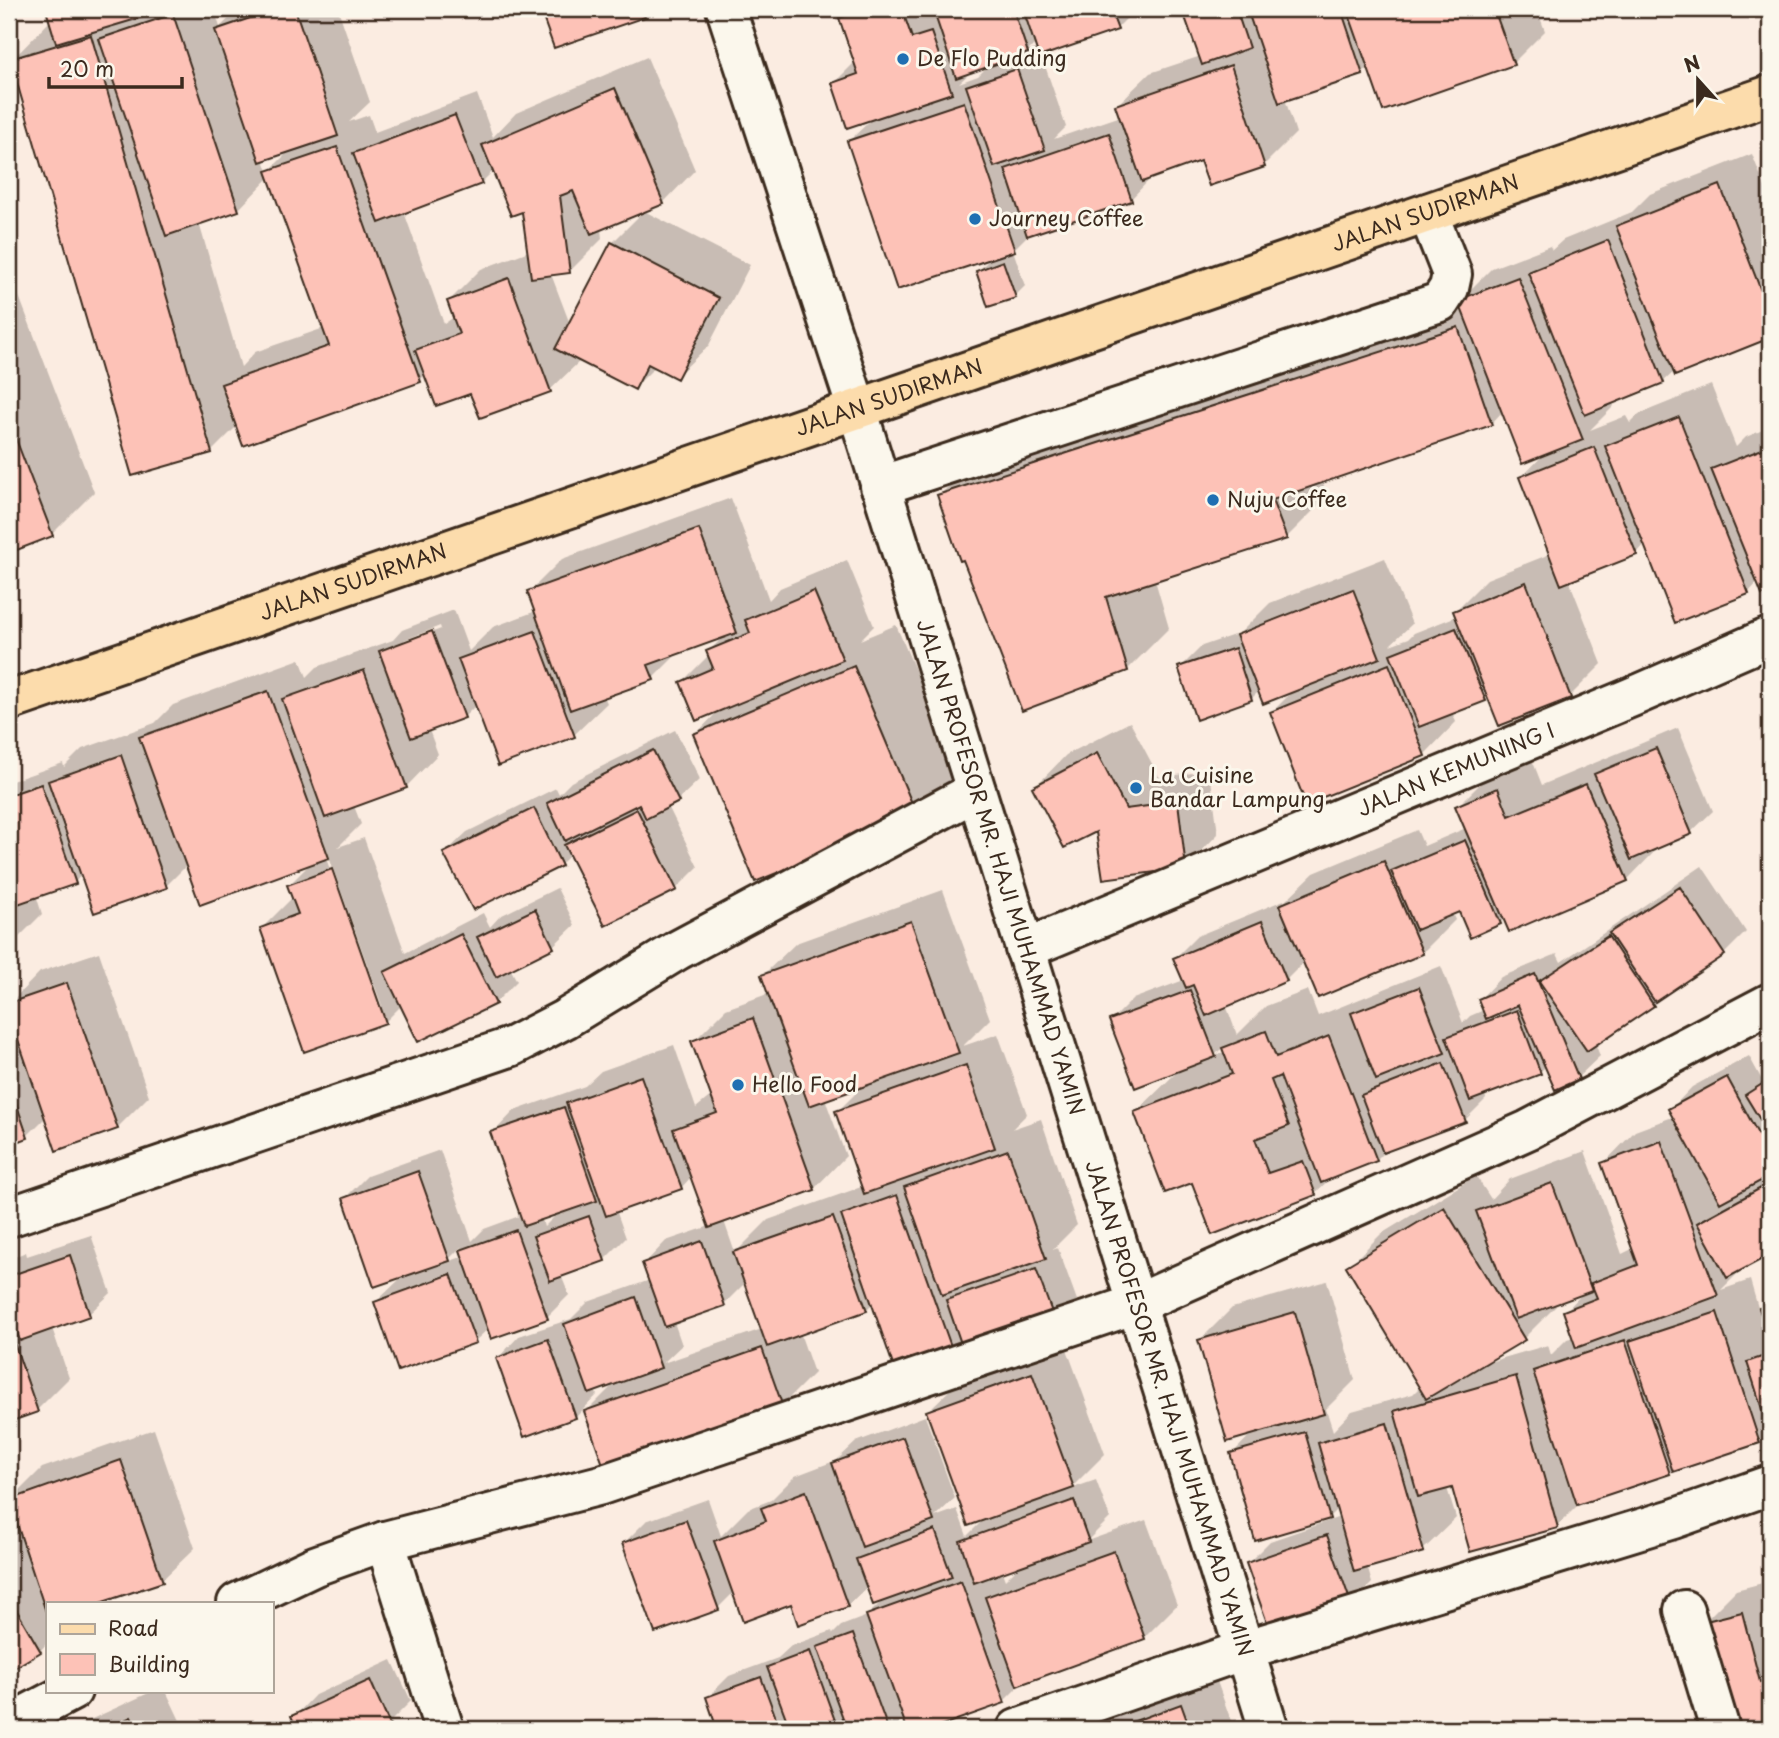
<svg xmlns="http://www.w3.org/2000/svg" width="1779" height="1738" font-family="'Playpen Sans',sans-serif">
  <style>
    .shadow { fill: #0003; fill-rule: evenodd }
    .building { fill: #fdc2b7; stroke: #3b2a1e; stroke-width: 2 }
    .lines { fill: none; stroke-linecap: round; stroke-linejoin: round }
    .minor-casing { stroke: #3b2a1e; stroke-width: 44 }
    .major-casing { stroke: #3b2a1e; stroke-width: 44 }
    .minor { stroke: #fbf7ec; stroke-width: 38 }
    .major { stroke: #fcdcac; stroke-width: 38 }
    .poi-dot { fill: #1f6fb2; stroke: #fbf7ec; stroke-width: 2.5 }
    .labels { text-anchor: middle; stroke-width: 6; stroke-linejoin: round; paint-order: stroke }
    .poi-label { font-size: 21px; fill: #3b2a1e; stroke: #fbf7ec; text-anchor: start }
    .street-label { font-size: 21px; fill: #3b2a1e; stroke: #fbf7ec }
  </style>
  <rect width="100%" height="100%" fill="#fbece1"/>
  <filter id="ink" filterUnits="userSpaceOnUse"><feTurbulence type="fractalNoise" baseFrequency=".0143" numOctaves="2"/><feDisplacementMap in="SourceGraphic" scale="14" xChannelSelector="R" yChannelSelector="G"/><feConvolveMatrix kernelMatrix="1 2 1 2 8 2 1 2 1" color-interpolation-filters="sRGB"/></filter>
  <g filter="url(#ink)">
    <!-- shadow -->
    <path class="shadow" d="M50,9H214L220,27L239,9H338L370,102L349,122L369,115L375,132L477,94L493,137L516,113L647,57L695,170L663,203L601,229L602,239L570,271L551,274L570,324L612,243L644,211L750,265L709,345L676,377L656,366L634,388L581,360L550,390L471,391L426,374L420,380L237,426L211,452L12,60L51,20L48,11ZM290,150L268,172L264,159ZM494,170L523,210L529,251L481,269L449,301L454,317L444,324L404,212L481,183ZM270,177L324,328L255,352L241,367L199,223L238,210Z
      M542,9H651L644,16L555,46Z
      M852,9H1136L1117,28L1041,54L1066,127L1054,139L1121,116L1117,105L1150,73L1201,56L1187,17L1196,9H1537L1545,31L1513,63L1369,66L1362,73L1285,99L1296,133L1264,165L1202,159L1152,177L1131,199L1030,233L1013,250L1025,286L1015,296L978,271L992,257L849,141L873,118L834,83L856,61L841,19ZM1036,43L1038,48L1027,52ZM990,64L978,76L959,83L972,71Z
      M1752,154L1770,200V336L1676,373L1675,371L1663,382L1612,402L1614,406L1590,430L1626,416L1630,423L1639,414L1711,385L1736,447L1746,437L1770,427V590L1763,593L1758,582L1748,593L1645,544L1636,554L1569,580L1602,664L1570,696H1488L1485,699L1452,712L1456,722L1424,755L1272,712L1294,690H1260L1251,699L1180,668L1202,646L1240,633L1270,603L1385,558L1412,624L1390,645L1409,638L1414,633L1457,616L1455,611L1487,579L1550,554L1521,478L1545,453L1503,411L1491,424L1322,481L1328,496L1286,538L1155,580L1169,628L1127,670L939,496L981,454L1462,298L1492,268L1550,246L1552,250L1563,240L1632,212L1650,194Z
      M9,270L94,492L52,534L9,551Z
      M731,498L769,600L780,588L847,560L874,626L860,640L896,625L958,771L916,813L695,735L720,709L682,682L709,655L708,652L724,636L679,652L653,678L604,696L607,703L574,735L477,704L464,717L429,730L438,754L406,787L354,806L361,824L338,847L364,838L405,953L483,913L490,927L500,916L557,888L575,925L553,946L510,968L517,981L495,1003L402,1005L385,1022L262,928L293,897L289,885L311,863L187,865L166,886L82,874L75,882L36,895L42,914L9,947V782L63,763L64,767L82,749L155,723L173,705L300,659L307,677L317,667L393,640L402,630L454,610L469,651L493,627L536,611L529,592L562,559ZM440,626L441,629L404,643V640ZM330,860L382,1006H378L327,861Z
      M1130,722L1159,777L1210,771L1218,834L1186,867L1034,788L1066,755Z
      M1678,728L1713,811L1691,832L1659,847L1627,880L1505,918L1500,923L1460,910L1452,913L1455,920L1422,953L1305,961L1286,980L1226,1005L1237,1035L1266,1006L1308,990L1318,1016L1441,966L1463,1023L1470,1016L1484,1010L1480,999L1501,977L1557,954L1561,962L1702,866L1746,932L1724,954L1595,1043L1600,1056L1578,1077L1555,1088L1546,1066L1540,1072L1485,1094L1486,1099L1465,1120L1385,1151L1376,1160L1332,1177L1315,1193L1213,1233L1193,1181L1136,1112L1180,1069L1111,1021L1133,999L1184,980L1175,958L1197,936L1284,900V902L1314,873L1417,830L1424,846L1466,828L1457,807L1490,774L1531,757L1542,785ZM1223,1047L1225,1052L1214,1056Z
      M675,730L700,779L678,800L668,806L698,867L676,889L606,924L571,854L561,864L445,853L467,832L556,788L559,794L571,782Z
      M943,890L990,1019L963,1046L998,1034L1027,1114L1012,1129L1041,1119L1077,1225L1052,1250L1058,1248L1078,1303L1056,1325L962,1340L952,1350L873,1303L866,1310L800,1333L814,1373L782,1405L586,1412L615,1383L595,1390L597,1395L576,1417L498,1358L519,1336L571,1319L588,1302L650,1280L645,1263L666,1241L710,1226L692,1176L681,1188L616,1210L626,1238L604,1260L561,1275L569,1295L547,1317L489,1328L475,1341L400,1368L376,1302L403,1276L345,1198L367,1176L440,1150L472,1241L484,1229L522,1215L493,1133L514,1111L585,1086L601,1071L674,1045L696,1108L712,1095L693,1042L726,1009L770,993L763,975L796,943ZM864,1085L837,1112L864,1186L768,1220L735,1253L724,1221L814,1189L846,1156L825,1099ZM560,1211L544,1227L542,1220ZM461,1247L464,1256L445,1263ZM746,1282L762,1329L663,1363L682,1345L674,1322L724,1304Z
      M99,952L149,1096L117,1128L46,1117L27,1136L9,1143V1004L40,972Z
      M1749,1056L1762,1080L1770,1072V1253L1745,1266L1721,1290L1750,1280L1759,1311L1770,1300V1430L1759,1441L1673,1468L1669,1473L1582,1501L1557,1526L1453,1486L1447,1488L1456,1518L1423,1550L1367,1566L1372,1583L1351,1604L1248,1563L1270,1541L1340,1517L1338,1508L1329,1517L1232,1454L1253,1432L1200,1340L1232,1308L1327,1281L1355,1380L1326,1409L1333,1431L1352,1411L1413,1394L1421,1386L1348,1267L1381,1234L1476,1176L1491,1199L1510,1179L1585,1151L1622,1254L1634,1248L1603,1164L1635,1131L1675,1116L1671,1109L1692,1087ZM1584,1292L1565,1312L1574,1337L1567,1339L1551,1355L1548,1345L1486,1363L1524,1338L1556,1306L1554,1303Z
      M91,1235L111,1293L89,1314L52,1328L69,1378L37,1410L9,1420V1259L26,1252L27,1256Z
      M1064,1341L1105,1454L1070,1489L1096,1480L1110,1518L1087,1541L1146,1520L1177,1605L1144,1638L1023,1682L1004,1701L926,1729H909L905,1718L894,1729H719L708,1697L729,1676L778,1658L791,1646L832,1631L833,1634L841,1626L867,1616L884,1599L868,1586L847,1606L792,1602L734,1592L718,1608L624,1543L646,1521L708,1499L721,1536L748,1509L771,1500L795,1476L837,1460L856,1442L925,1416L955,1498L935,1517L957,1509L967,1536L985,1518L928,1411L961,1379ZM1020,1565L1005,1580L1002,1572Z
      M154,1429L195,1548L162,1580L94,1603H47V1643L40,1651L9,1669V1510L16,1519L10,1500L42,1468Z
      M1770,1581V1729H1730L1704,1622L1736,1590Z
      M392,1660L411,1701L389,1723L377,1729H299L294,1717L315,1695Z
      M1214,1673L1234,1729H1067Z
      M153,1691H166L184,1729H70Z"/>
    <!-- building -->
    <path class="building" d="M52,9H170L56,43L46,10Z
      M277,9H295L338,136L260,162L215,30Z
      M540,9H642L645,17L554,48Z
      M867,9H902L912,38L931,32L952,93L847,128L832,83L858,74L839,18Z
      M933,9H1013L1028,53L956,78Z
      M1023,9H1110L1118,30L1039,57Z
      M1208,9H1236L1249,48L1202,65L1185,17Z
      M1247,9H1341L1363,75L1279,103Z
      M1347,9H1494L1514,65L1383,111Z
      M173,14L239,211L166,236L99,39Z
      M91,35L212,453L132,476L10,59Z
      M1231,65L1265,167L1209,186L1200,161L1142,182L1115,105Z
      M1017,69L1045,150L994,167L966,86Z
      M615,88L664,204L591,234L573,191L560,196L570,273L531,278L522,212L511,216L482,145Z
      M964,102L1015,251L897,290L847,141Z
      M455,115L482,184L379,223L353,153Z
      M1109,133L1132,201L1027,236L1005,169Z
      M337,147L421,382L243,446L221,384L329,346L266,171Z
      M1720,185L1770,314V338L1675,376L1616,226Z
      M1608,240L1664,383L1585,415L1528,272Z
      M611,242L719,298L677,379L648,364L635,390L555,349Z
      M1003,261L1016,298L988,307L976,271Z
      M1518,277L1583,440L1522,464L1458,300Z
      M509,278L551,392L480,418L470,394L436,406L415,350L459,334L447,301Z
      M1458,327L1492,425L1272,500L1287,539L1106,597L1128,671L1022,711L963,560L960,561L937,495Z
      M1679,417L1749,594L1675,623L1605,446Z
      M9,421L53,536L9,553Z
      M1770,446V592L1762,595L1711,469Z
      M1594,447L1637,555L1561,585L1519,477Z
      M699,529L737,633L648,665L654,680L570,710L527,591Z
      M1526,582L1571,698L1499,726L1453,611Z
      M1353,589L1380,658L1263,704L1236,635Z
      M814,591L843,660L696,721L680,682L713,668L706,651L750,633L745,620Z
      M1456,628L1486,701L1419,727L1390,654Z
      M432,631L465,718L411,738L379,651Z
      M535,631L575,737L498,766L458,659Z
      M1235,648L1252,700L1196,720L1178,667Z
      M1389,664L1425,756L1306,804L1270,712Z
      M854,666L917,815L755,882L693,734Z
      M364,670L407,788L325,818L282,699Z
      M268,691L329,858L200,905L139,737Z
      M1656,748L1692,834L1631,860L1594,774Z
      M653,750L679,802L646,819L639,804L565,841L547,803Z
      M1097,753L1126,809L1178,802L1186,868L1103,879L1096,832L1064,848L1032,787Z
      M121,755L167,888L94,913L48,781Z
      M41,784L76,884L12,906L9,896V795Z
      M1586,784L1628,881L1509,932L1455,806L1498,788L1509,816Z
      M534,808L562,866L473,910L443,853Z
      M637,809L677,890L605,926L564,845Z
      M1465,840L1501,924L1470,938L1459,912L1416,930L1391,871Z
      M1384,861L1423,954L1318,998L1279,905Z
      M332,869L386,1023L304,1052L260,928L298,914L287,885Z
      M1680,887L1725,955L1655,1002L1609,933Z
      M535,909L554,948L496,977L477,937Z
      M911,921L959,1053L809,1106L761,975Z
      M1262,921L1287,981L1206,1016L1193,985L1186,988L1173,958Z
      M461,934L496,1004L418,1042L384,972Z
      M1608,936L1654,1006L1587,1051L1539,981Z
      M1535,974L1579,1079L1555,1090L1518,1005L1486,1019L1478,999Z
      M67,983L118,1129L56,1151L9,1013V1003Z
      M1419,987L1445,1053L1376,1080L1351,1013Z
      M1190,990L1216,1057L1135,1088L1109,1020Z
      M1517,1010L1541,1074L1470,1101L1446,1037Z
      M753,1018L815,1190L709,1228L673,1129L717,1113L691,1041Z
      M1266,1031L1276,1057L1329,1036L1377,1161L1321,1183L1280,1076L1271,1080L1289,1126L1255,1139L1268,1173L1303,1161L1316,1195L1212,1235L1192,1183L1165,1193L1134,1112L1232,1074L1222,1048Z
      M1443,1063L1466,1122L1383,1153L1361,1095Z
      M966,1065L995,1148L864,1194L835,1111Z
      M641,1076L682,1189L606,1216L566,1103Z
      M1727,1077L1770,1156V1176L1720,1203L1668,1109Z
      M1770,1079V1136L1745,1095Z
      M9,1082L28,1138L9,1145Z
      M564,1107L597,1201L524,1226L490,1132Z
      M1661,1141L1718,1296L1576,1348L1563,1311L1597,1298L1591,1283L1638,1265L1601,1163Z
      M1008,1150L1046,1259L942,1295L904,1187Z
      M418,1171L450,1261L374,1287L343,1198Z
      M1552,1183L1592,1291L1516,1319L1476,1211Z
      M1770,1183V1255L1727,1278L1697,1223Z
      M897,1195L953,1352L895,1371L841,1215Z
      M1444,1207L1525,1340L1426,1399L1346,1266Z
      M589,1216L605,1261L550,1281L533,1236Z
      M833,1217L867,1311L767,1347L733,1252Z
      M516,1230L548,1319L491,1339L460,1250Z
      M702,1241L725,1306L665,1327L642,1263Z
      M70,1255L90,1316L20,1341L9,1309V1276Z
      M1036,1269L1057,1326L966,1358L946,1300Z
      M451,1274L476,1343L398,1371L374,1302Z
      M636,1297L661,1368L589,1394L564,1324Z
      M1770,1304V1342L1759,1308Z
      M1295,1312L1324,1414L1227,1442L1198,1340Z
      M1717,1312L1760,1443L1673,1472L1629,1341Z
      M9,1328L38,1412L9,1422Z
      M548,1339L576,1418L524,1437L496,1358Z
      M1625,1340L1670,1474L1577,1505L1533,1371Z
      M762,1348L783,1407L605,1470L584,1411Z
      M1770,1354V1434L1747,1362Z
      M1032,1373L1074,1488L968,1526L926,1411Z
      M1516,1376L1558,1528L1470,1552L1452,1488L1418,1497L1394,1411Z
      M1387,1423L1424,1552L1354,1572L1318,1443Z
      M1305,1432L1330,1519L1255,1541L1230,1453Z
      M903,1437L934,1521L862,1547L832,1463Z
      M121,1460L163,1582L100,1603H47V1615L9,1500Z
      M806,1491L848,1607L798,1625L791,1604L743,1622L714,1541L766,1521L761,1508Z
      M1074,1500L1089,1542L974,1583L960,1541Z
      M686,1520L719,1610L655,1633L622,1543Z
      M935,1530L952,1577L873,1605L856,1559Z
      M1327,1535L1352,1606L1271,1634L1246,1563Z
      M1114,1551L1145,1639L1017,1686L985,1597Z
      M961,1581L1005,1703L931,1729H907L866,1615Z
      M9,1597L41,1652L9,1671Z
      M1742,1612L1760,1682L1770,1679V1729H1728L1702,1622Z
      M853,1634L888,1729H847L817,1647Z
      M810,1651L838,1729H790L767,1667Z
      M761,1677L780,1729H717L706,1697Z
      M370,1680L390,1725L381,1729H297L291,1716Z
      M1181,1704L1190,1729H1113Z
      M131,1717L137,1729H105Z"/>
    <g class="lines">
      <defs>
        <g id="minor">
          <path id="s1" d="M726,9L857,409L1269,1729"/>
          <path d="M880,486L1440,302L1449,288L1452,274L1428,213"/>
          <path id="s2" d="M1025,949L1632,697L1770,637"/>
          <path d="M9,1217L513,1046L565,1019L678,950L976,791"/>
          <path d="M385,1541L601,1485L1136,1304L1528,1130L1770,1003"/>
          <path d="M237,1603L315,1566L385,1541L444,1729"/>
          <path d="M1684,1610L1720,1729"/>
          <path d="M9,1724L72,1691"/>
          <path d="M1017,1729L1244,1650L1673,1519L1770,1485"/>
        </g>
        <g id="major">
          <path id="s3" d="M9,701L1770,95"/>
        </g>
      </defs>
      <!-- minor casing -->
      <use href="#minor" class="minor-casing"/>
      <!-- major casing -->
      <use href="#major" class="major-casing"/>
      <!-- minor -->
      <use href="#minor" class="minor"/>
      <!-- major -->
      <use href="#major" class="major"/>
    </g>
  </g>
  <!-- markers -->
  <g class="poi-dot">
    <circle cx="903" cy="59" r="7"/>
    <circle cx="975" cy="219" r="7"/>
    <circle cx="1213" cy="500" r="7"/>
    <circle cx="1136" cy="788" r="7"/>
    <circle cx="738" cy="1085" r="7"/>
  </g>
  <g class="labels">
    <!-- poi labels -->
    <g class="poi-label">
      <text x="917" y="66">De Flo Pudding</text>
      <text x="989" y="226">Journey Coffee</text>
      <text x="1227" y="507">Nuju Coffee</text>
      <text x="1150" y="783">La Cuisine<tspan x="1150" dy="24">Bandar Lampung</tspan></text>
      <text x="752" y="1092">Hello Food</text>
    </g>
    <!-- street labels -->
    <g class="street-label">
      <text dy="7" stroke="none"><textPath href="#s3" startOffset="1498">JALAN SUDIRMAN</textPath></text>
      <text dy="7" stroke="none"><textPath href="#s3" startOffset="931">JALAN SUDIRMAN</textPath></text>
      <text dy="7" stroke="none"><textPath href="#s3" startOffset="364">JALAN SUDIRMAN</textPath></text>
      <text dy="7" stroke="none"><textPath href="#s2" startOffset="467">JALAN KEMUNING I</textPath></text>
      <text dy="7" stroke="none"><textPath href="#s1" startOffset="901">JALAN PROFESOR MR. HAJI MUHAMMAD YAMIN</textPath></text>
      <text dy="7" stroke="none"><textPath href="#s1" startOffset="1468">JALAN PROFESOR MR. HAJI MUHAMMAD YAMIN</textPath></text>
    </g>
  </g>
  <!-- margin -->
  <rect width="1779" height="1738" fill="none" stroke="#fbf7ec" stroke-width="35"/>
  <rect x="18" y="18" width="1744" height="1703" fill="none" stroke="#3b2a1e" stroke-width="2.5" filter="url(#ink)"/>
  <!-- legend -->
  <rect x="46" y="1602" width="228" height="91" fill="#fbf7ec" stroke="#aea59a" stroke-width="2"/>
  <rect x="60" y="1624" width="35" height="10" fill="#fcdcac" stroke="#aea59a" stroke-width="2"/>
  <text x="108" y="1636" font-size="21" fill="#3b2a1e">Road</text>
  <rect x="60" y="1654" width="35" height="21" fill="#fdc2b7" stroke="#aea59a" stroke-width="2"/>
  <text x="108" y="1672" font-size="21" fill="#3b2a1e">Building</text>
  <!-- north arrow -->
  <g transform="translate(1698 80) rotate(339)" stroke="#fbf7ec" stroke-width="5" paint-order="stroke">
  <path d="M0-5L12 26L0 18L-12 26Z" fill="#3b2a1e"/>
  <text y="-10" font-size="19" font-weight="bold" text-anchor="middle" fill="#3b2a1e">N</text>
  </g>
  <!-- scale -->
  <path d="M49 77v10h133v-10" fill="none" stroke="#3b2a1e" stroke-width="3.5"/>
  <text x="60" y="77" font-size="21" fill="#3b2a1e" stroke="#fbf7ec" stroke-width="5" paint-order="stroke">20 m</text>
</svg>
